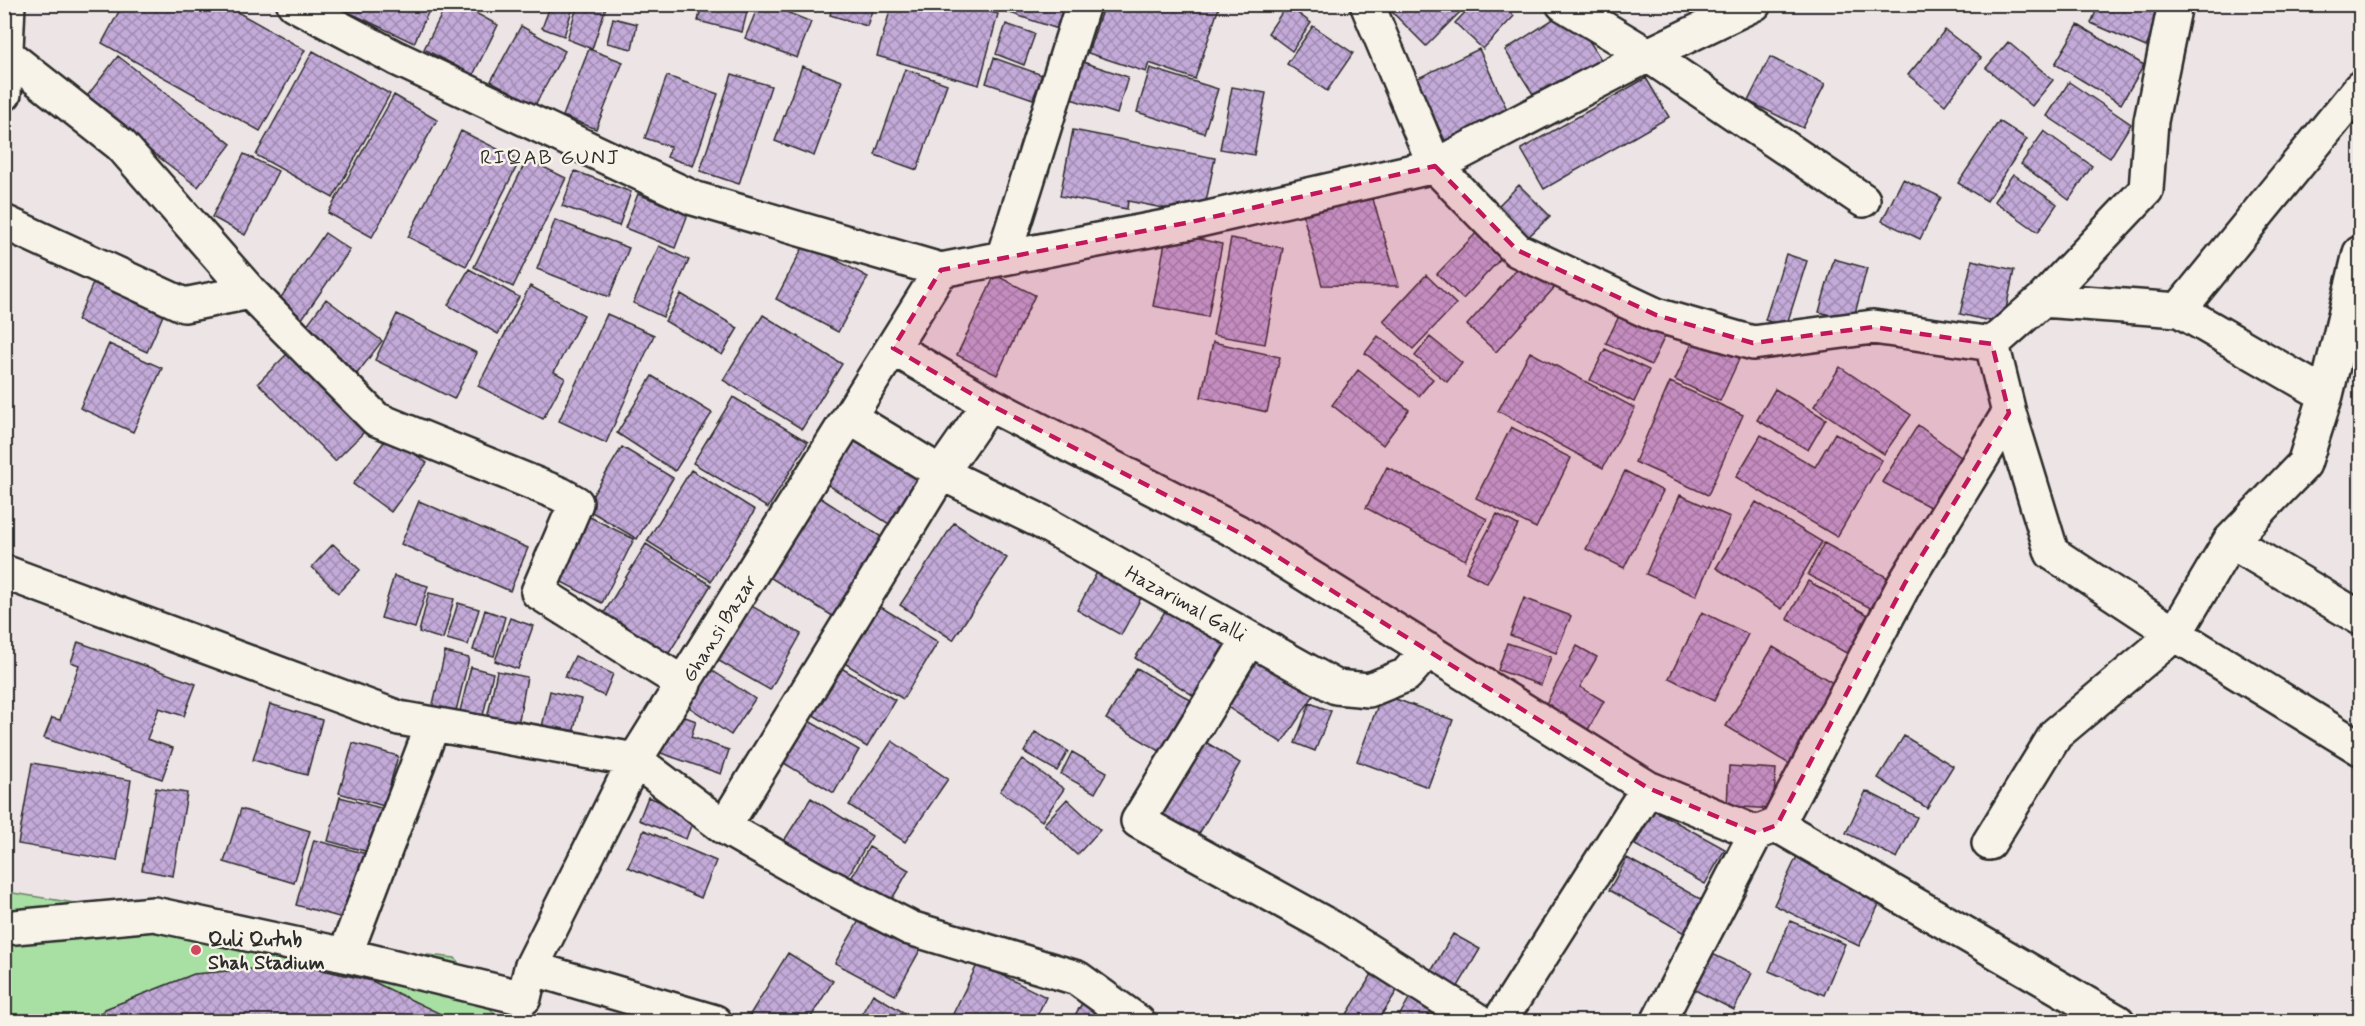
<svg xmlns="http://www.w3.org/2000/svg" width="2365" height="1026" font-family="Mynerve,sans-serif">
  <style>
    .pitch { fill: #a8dfa3; stroke: #6a8567; stroke-width: 1.5 }
    .building { fill: url(#building-cross-hatch); stroke: #2b2b2b; stroke-width: 1.5 }
    .lines { fill: none; stroke-linecap: round; stroke-linejoin: round }
    .minor-casing { stroke: #2b2b2b; stroke-width: 38 }
    .highway-casing { stroke: #2b2b2b; stroke-width: 38 }
    .minor { stroke: #f7f3e8; stroke-width: 33 }
    .highway { stroke: #f7f3e8; stroke-width: 33 }
    .marked { fill: #c2185b; fill-opacity: 0.2; stroke: #c2185b; stroke-width: 4.5; stroke-dasharray: 12 8; stroke-linejoin: round }
    .poi-dot { fill: #d1495b; stroke: #f7f3e8; stroke-width: 2 }
    .labels { text-anchor: middle; stroke-width: 5; stroke-linejoin: round; paint-order: stroke }
    .street-label { font-size: 20px; fill: #2b2b2b; stroke: #f7f3e8 }
    .poi-label { font-size: 20px; font-weight: bold; fill: #2b2b2b; stroke: #f7f3e8; text-anchor: start }
    .neighbourhood-label { font-size: 21px; letter-spacing: 1.5px; fill: #2b2b2b; stroke: #f7f3e8 }
  </style>
  <defs>
    <pattern id="building-cross-hatch" width="8" height="8" patternUnits="userSpaceOnUse" patternTransform="scale(1.5)"><rect width="8" height="8" fill="#c3aad9"/><path d="M0 0l8 8M0 8l8-8" fill="none" stroke="#9f8bb0"/></pattern>
  </defs>
  <rect width="100%" height="100%" fill="#ede4e5"/>
  <filter id="ink" filterUnits="userSpaceOnUse"><feTurbulence type="fractalNoise" baseFrequency=".0167" numOctaves="2"/><feDisplacementMap in="SourceGraphic" scale="12" xChannelSelector="R" yChannelSelector="G"/><feConvolveMatrix kernelMatrix="1 2 1 2 8 2 1 2 1" color-interpolation-filters="sRGB"/></filter>
  <g filter="url(#ink)">
    <!-- pitch -->
    <path class="pitch" d="M7,892L319,943L455,958L499,1021L5,1022L4,915Z"/>
    <!-- building -->
    <path class="building" d="M123,4H223L305,50L260,131L102,43Z
      M349,4H432L414,43L346,11Z
      M447,4H459L498,25L473,75L424,49Z
      M551,4H574L564,36L542,28Z
      M578,4H607L592,49L567,39Z
      M702,4H749L742,32L698,21Z
      M759,4H767L811,22L797,58L745,38Z
      M833,4H874L867,26L830,15Z
      M892,4H965L998,14L979,85L877,56Z
      M993,4H1076L1067,32L992,7Z
      M1104,4H1220L1195,79L1149,63L1146,72L1088,53Z
      M1384,4H1468L1426,46Z
      M1473,4H1502L1514,16L1483,49L1455,23Z
      M1686,4H1719L1696,20Z
      M2099,4H2165L2146,47L2091,23Z
      M1287,5L1311,23L1292,51L1268,33Z
      M1569,9L1602,61L1538,102L1505,50Z
      M613,18L637,24L632,49L607,43Z
      M1006,24L1035,34L1024,65L996,54Z
      M2078,25L2144,65L2121,104L2055,64Z
      M521,26L565,51L535,105L491,81Z
      M1313,26L1353,53L1327,91L1287,64Z
      M1945,30L1981,58L1945,105L1908,75Z
      M2008,42L2053,80L2032,106L1986,68Z
      M589,49L623,62L596,129L563,116Z
      M1479,49L1510,116L1448,147L1416,79Z
      M313,51L390,94L333,198L256,155Z
      M118,56L231,144L198,187L84,100Z
      M1770,57L1825,84L1803,128L1748,101Z
      M994,58L1042,75L1033,99L986,83Z
      M1080,61L1128,77L1117,114L1068,98Z
      M802,66L842,81L814,156L775,141Z
      M1150,68L1218,89L1204,133L1137,112Z
      M905,69L947,84L917,170L875,155Z
      M732,74L771,86L739,184L700,171Z
      M667,76L718,94L693,166L667,157L671,147L645,138Z
      M1646,78L1669,117L1544,189L1521,149Z
      M2069,82L2131,124L2110,158L2047,116Z
      M1232,87L1266,93L1254,155L1220,149Z
      M394,95L437,120L372,237L328,213Z
      M1999,121L2027,139L1987,201L1958,183Z
      M1073,130L1215,158L1203,216L1128,201L1127,209L1060,196Z
      M461,131L520,160L466,266L408,237Z
      M2044,131L2092,166L2069,200L2021,164Z
      M244,154L278,171L245,235L212,217Z
      M527,159L566,178L513,287L474,267Z
      M575,171L631,192L619,226L562,206Z
      M2013,174L2057,204L2038,232L1994,201Z
      M1903,179L1941,197L1920,239L1882,221Z
      M1519,185L1550,216L1521,244L1491,213Z
      M638,194L688,214L675,248L625,228Z
      M1372,196L1399,286L1322,285L1303,215Z
      M555,220L629,248L609,297L537,269Z
      M1480,229L1505,254L1463,299L1437,274Z
      M1167,232L1222,244L1208,317L1153,306Z
      M325,233L350,250L297,326L273,309Z
      M1231,238L1283,248L1265,344L1213,335Z
      M805,243L868,277L838,332L776,299Z
      M659,246L689,260L663,317L633,303Z
      M1786,254L1807,261L1786,327L1765,320Z
      M1834,259L1867,268L1853,321L1819,312Z
      M1525,260L1555,287L1496,352L1467,325Z
      M1972,260L2014,270L2003,324L1960,314Z
      M469,269L519,297L498,334L448,305Z
      M98,272L168,304L147,352L77,320Z
      M995,275L1035,295L997,375L957,355Z
      M1426,275L1456,304L1413,349L1383,321Z
      M530,286L584,315L554,372L565,378L543,419L478,386Z
      M681,294L738,328L722,355L665,321Z
      M326,299L382,341L353,379L298,337Z
      M1624,306L1669,328L1651,365L1606,343Z
      M397,314L477,353L454,399L375,360Z
      M607,314L654,335L606,443L559,421Z
      M763,315L842,364L802,429L723,380Z
      M1696,335L1741,355L1720,401L1675,380Z
      M1378,336L1433,379L1419,396L1365,353Z
      M1430,337L1462,363L1447,382L1415,356Z
      M1213,342L1280,357L1267,412L1201,397Z
      M109,344L162,368L133,432L80,408Z
      M1605,349L1649,370L1634,402L1590,380Z
      M291,350L368,428L335,461L258,383Z
      M1530,352L1635,408L1603,468L1498,411Z
      M1840,367L1911,415L1884,454L1814,406Z
      M1358,370L1409,410L1383,445L1332,405Z
      M652,376L712,413L675,471L617,433Z
      M1670,382L1743,415L1708,495L1635,462Z
      M1775,389L1826,419L1808,450L1757,420Z
      M733,397L808,442L768,508L693,463Z
      M1918,425L1962,458L1930,507L1882,482Z
      M855,427L923,469L889,524L822,481Z
      M1511,427L1571,458L1536,528L1476,498Z
      M1835,433L1882,460L1837,537L1736,477L1761,435L1815,467Z
      M389,435L427,463L391,512L353,484Z
      M622,447L673,478L637,539L585,508Z
      M1387,467L1487,519L1465,560L1366,508Z
      M691,470L755,510L711,581L647,541Z
      M1625,471L1663,491L1624,568L1586,549Z
      M813,493L883,538L834,617L763,573Z
      M1680,495L1730,517L1696,596L1646,574Z
      M419,501L528,548L510,591L401,544Z
      M1756,502L1822,542L1782,609L1716,568Z
      M1497,514L1518,525L1487,583L1466,572Z
      M586,515L634,539L602,603L554,578Z
      M954,523L1007,558L953,640L900,605Z
      M1824,543L1896,582L1880,613L1808,575Z
      M333,544L360,570L338,593L312,567Z
      M646,544L711,585L666,658L601,618Z
      M1103,561L1148,585L1121,635L1077,610Z
      M394,576L428,586L415,628L381,618Z
      M1808,581L1882,623L1860,661L1787,619Z
      M429,593L454,599L443,639L419,632Z
      M1524,598L1571,616L1556,653L1510,635Z
      M1173,599L1235,639L1197,698L1135,658Z
      M741,600L801,634L770,690L710,656Z
      M458,603L479,609L468,645L447,639Z
      M876,604L938,642L903,699L841,661Z
      M485,610L505,617L494,656L473,650Z
      M1702,612L1748,634L1714,701L1669,678Z
      M510,618L533,626L518,669L495,661Z
      M78,642L196,684L184,716L159,708L147,739L173,748L162,779L44,738L52,718L60,720L79,665L71,662Z
      M1507,643L1551,657L1541,685L1498,670Z
      M1254,645L1318,689L1282,743L1217,700Z
      M1577,646L1597,657L1580,687L1604,701L1585,735L1542,711Z
      M1773,647L1838,686L1791,765L1726,726Z
      M445,652L469,658L454,719L431,713Z
      M575,656L613,674L604,696L565,677Z
      M704,665L755,699L731,735L680,701Z
      M838,666L895,700L867,747L810,713Z
      M471,667L493,673L481,724L458,719Z
      M1137,668L1204,708L1173,759L1106,719Z
      M497,671L527,677L517,730L486,724Z
      M550,691L581,699L571,743L540,736Z
      M1382,694L1453,720L1428,787L1357,761Z
      M1310,703L1331,711L1315,751L1295,743Z
      M270,704L322,720L307,775L253,760Z
      M672,712L696,721L691,737L729,750L721,774L658,752Z
      M802,717L859,750L834,793L777,759Z
      M1035,732L1068,751L1057,771L1024,752Z
      M1904,736L1953,766L1927,808L1878,778Z
      M1199,738L1240,763L1196,839L1155,816Z
      M892,741L948,779L905,842L849,805Z
      M353,743L398,756L384,806L339,793Z
      M1072,752L1107,772L1095,793L1061,774Z
      M1022,759L1064,789L1042,821L1000,791Z
      M32,763L131,780L117,861L18,844Z
      M1729,766L1776,769L1773,809L1727,806Z
      M156,788L187,793L173,876L142,870Z
      M1866,791L1917,817L1897,858L1846,833Z
      M340,797L388,810L376,854L328,841Z
      M648,797L695,815L686,839L639,820Z
      M811,798L872,836L840,889L778,850Z
      M1067,799L1100,830L1077,855L1044,824Z
      M241,809L310,831L294,883L224,862Z
      M1654,810L1725,849L1705,884L1635,845Z
      M644,830L716,861L701,898L628,867Z
      M314,840L367,854L350,920L296,905Z
      M869,847L909,870L888,906L849,882Z
      M1799,852L1884,894L1859,946L1774,905Z
      M1627,858L1704,901L1686,934L1609,890Z
      M865,910L924,943L895,995L835,963Z
      M1790,921L1845,944L1824,995L1769,971Z
      M1453,934L1480,949L1453,995L1426,980Z
      M1702,949L1752,973L1734,1010L1683,984Z
      M788,953L833,981L808,1022H757L749,1016Z
      M978,963L1046,997L1034,1022H949Z
      M1379,963L1404,980L1377,1022H1342Z
      M299,965L372,981L447,1017L452,1022H91L105,1009L194,974Z
      M1416,986L1438,998L1425,1022H1396Z
      M873,994L913,1018L911,1022H857Z
      M1085,998L1124,1022H1071Z
      M1440,1003L1472,1022H1429Z
      M1307,1013L1322,1022H1302Z"/>
    <g class="lines">
      <defs>
        <path id="minor" d="M294,4L396,58L693,198L941,270L1191,222L1435,166L1648,55L1754,4
          M1367,4L1435,166L1517,250L1656,315L1753,343L1873,327L1992,344L2042,300L2179,310L2326,395
          M1563,4L1648,55L1863,200
          M7,55L121,145L250,292L376,419L560,494L576,503L538,592L684,684
          M4,222L184,305L250,292
          M1003,258L1083,4
          M2042,300L2146,190L2151,121L2175,4
          M2179,310L2360,88
          M1992,344L2009,413L2052,553L2175,634L2360,748
          M893,348L989,404
          M849,417L941,473L1040,521L1336,687L1369,690L1406,675L1428,650
          M2230,541L2360,618
          M4,572L399,718L635,760L724,827L817,880L910,928L1077,978L1138,1022
          M1249,639L1138,821L1332,928L1480,1022
          M433,724L345,955L524,998
          M1777,825L1905,583L2009,413
          M724,827L941,473L989,404L1238,532L1648,788L1756,833L1777,825L2118,1022
          M1989,843L2056,734L2175,634L2230,541L2304,464L2326,395L2360,253
          M4,928L154,914L345,955
          M531,968L715,1022
          M524,998L531,968L635,760L941,270
          M1499,1022L1648,788
          M1658,1022L1756,833"/>
        <path id="highway" d="M4,94L8,4"/>
      </defs>
      <!-- minor casing -->
      <use href="#minor" class="minor-casing"/>
      <!-- highway casing -->
      <use href="#highway" class="highway-casing"/>
      <!-- minor -->
      <use href="#minor" class="minor"/>
      <!-- highway -->
      <use href="#highway" class="highway"/>
    </g>
  </g>
  <!-- marked area -->
  <path class="marked" d="M1435,166L1517,250L1656,315L1753,343L1873,327L1992,344L2009,413L1905,583L1777,825L1756,833L1648,788L1238,532L989,404L893,348L941,270L1191,222Z"/>
  <!-- markers -->
  <circle class="poi-dot" cx="196" cy="950" r="6"/>
  <g class="labels">
    <!-- street labels -->
    <g class="street-label">
      <text transform="translate(1186 603) rotate(29)" y="7">Hazarimal Galli</text>
      <text transform="translate(719 628) rotate(-58)" y="7">Ghansi Bazar</text>
    </g>
    <!-- poi labels -->
    <g class="poi-label">
      <text x="208" y="946">Quli Qutub<tspan x="208" dy="23">Shah Stadium</tspan></text>
    </g>
    <!-- neighbourhood labels -->
    <g class="neighbourhood-label">
      <text x="550" y="164">RIQAB GUNJ</text>
    </g>
  </g>
  <!-- margin -->
  <rect width="2365" height="1026" fill="none" stroke="#f7f3e8" stroke-width="24"/>
  <rect x="12" y="12" width="2341" height="1002" fill="none" stroke="#2b2b2b" stroke-width="2" filter="url(#ink)"/>
</svg>
